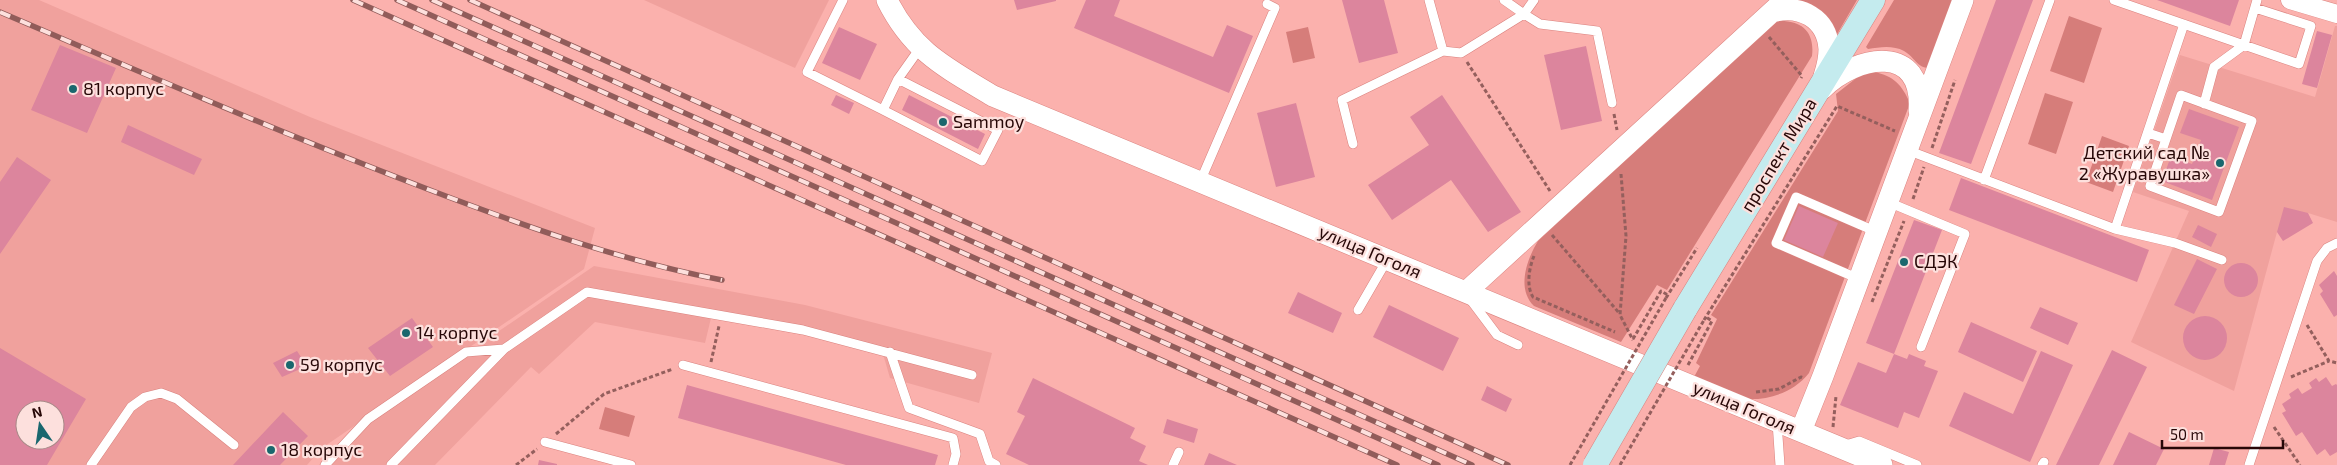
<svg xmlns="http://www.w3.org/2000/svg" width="2337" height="465" font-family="'Exo 2',sans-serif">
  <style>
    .built { fill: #f0a19d; fill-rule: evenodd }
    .green { fill: #d67d7a }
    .building { fill: #dc859d; fill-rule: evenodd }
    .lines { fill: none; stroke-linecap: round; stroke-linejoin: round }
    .service-casing { stroke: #da827e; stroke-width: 10 }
    .minor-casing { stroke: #da827e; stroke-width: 19 }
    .tertiary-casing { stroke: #da827e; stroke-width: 22 }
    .secondary-casing { stroke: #da827e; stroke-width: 25 }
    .path { stroke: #945f5d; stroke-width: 3; stroke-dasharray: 4 2.5; stroke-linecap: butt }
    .service { stroke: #fff; stroke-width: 9 }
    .minor { stroke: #fff; stroke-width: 18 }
    .tertiary { stroke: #fff; stroke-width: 21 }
    .secondary { stroke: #c4ebee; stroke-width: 24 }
    .rail-casing { stroke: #915c5a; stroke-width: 5.5 }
    .rail { stroke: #fde0dd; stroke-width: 4; stroke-dasharray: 11; stroke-linecap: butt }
    .secondary-bridge-casing { stroke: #da827e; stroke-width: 25; stroke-linecap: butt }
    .path-bridge { stroke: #945f5d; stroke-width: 3; stroke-dasharray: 4 2.5; stroke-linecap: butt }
    .secondary-bridge { stroke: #c4ebee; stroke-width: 24 }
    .poi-dot { fill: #1a676e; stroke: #fde0dd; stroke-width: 2 }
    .labels { text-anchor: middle; stroke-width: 4.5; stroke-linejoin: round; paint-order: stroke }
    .poi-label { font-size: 18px; fill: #270707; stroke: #fde0dd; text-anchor: start }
    .street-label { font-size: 18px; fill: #270707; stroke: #fde0dd }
  </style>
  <rect width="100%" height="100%" fill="#fbb1ad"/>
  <!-- built -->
  <path class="built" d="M0,0H39L310,117L595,228L584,269L322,448L307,465H0ZM25,410H55V440H25Z
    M644,0H829L795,68Z
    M2335,26H2337V222L2308,213L2277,232L2234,391L2131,342L2189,211L2133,192L2180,55L2315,97Z
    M594,266L805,305L992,353L979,403L890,378L883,354L804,335L711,318L705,343L595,322L539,374L531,367L435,465H319L349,434Z"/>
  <!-- green -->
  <path class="green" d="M1789,0H1857L1836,36Z
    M1894,0H1957L1931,68C1917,69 1915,57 1904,51C1893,45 1880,47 1868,49L1866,47Z
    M2069,16L2102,28L2084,83L2050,71Z
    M1778,21C1801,20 1815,31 1812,56L1667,290L1657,285L1621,342L1534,306C1516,289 1527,259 1538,241L1766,27Z
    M1308,27L1315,58L1293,63L1286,32Z
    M1874,72C1894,76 1902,85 1910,103L1809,373C1794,392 1770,400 1747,399L1694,377L1700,366L1696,363L1717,319L1711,315L1838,111L1836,94L1859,76Z
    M2045,93L2073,102L2056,154L2028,144Z
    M2102,136L2129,146L2113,192L2086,182Z
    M605,407L635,416L629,437L599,429Z"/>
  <!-- building -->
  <path class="building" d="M1014,0H1056V1L1017,10Z
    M1086,0H1120L1114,16L1213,57L1227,25L1253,36L1229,93L1074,28Z
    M1342,0H1384L1398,53L1359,63Z
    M1996,0H2033L1971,164L1939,153Z
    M2157,0H2239L2230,26Z
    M839,27L877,44L860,80L822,63Z
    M2317,31L2332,35L2317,88L2302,84Z
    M60,45L116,68L87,133L31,110Z
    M1586,46L1602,121L1561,130L1544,55Z
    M836,95L854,103L849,114L831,105Z
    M909,95L985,134L978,149L902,110Z
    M1442,95L1521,212L1488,232L1451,180L1392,220L1368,185L1429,145L1410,117Z
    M1296,103L1315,177L1276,187L1257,113Z
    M2189,109L2239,127L2212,200L2162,181L2171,156L2192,164L2201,140L2180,133Z
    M128,125L202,159L194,175L121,142Z
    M17,157L51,180L0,254V182Z
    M1961,178L2149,250L2137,282L1949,210Z
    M1799,206L1838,223L1823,257L1784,240Z
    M2284,207L2308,213L2313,223L2283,241L2277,232Z
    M1914,220L1942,230L1894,354L1907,359L1909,354L1926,361L1924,366L1938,371L1919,418L1904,412L1898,428L1840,405L1858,362L1886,373L1894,354L1866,343Z
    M2198,225L2217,234L2211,247L2192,237Z
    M2197,259L2217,269L2194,314L2174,305Z
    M2224 280a17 17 0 1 1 34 0a17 17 0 1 1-34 0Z
    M2334,271L2337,276V315L2334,317L2320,294L2323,291L2319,285Z
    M1298,292L1342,313L1333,333L1288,313Z
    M1389,305L1459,338L1443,371L1373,337Z
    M2040,307L2078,323L2068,345L2030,328Z
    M2183 338a22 22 0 1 1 44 0a22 22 0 1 1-44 0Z
    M412,318L433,347L390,376L368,348Z
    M1971,322L2037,351L2023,382L1958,352Z
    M0,348L86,399L47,465H0ZM25,410H55V440H25Z
    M2112,350L2147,367L2099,465H2056Z
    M297,351L307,366L282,377L273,363Z
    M2041,351L2073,365L2030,462L1949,426L1964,392L2013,414Z
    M2326,377L2332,386L2336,384L2337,385V452L2330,456L2325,449L2317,455L2302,432L2296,436L2282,413L2286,411L2282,404L2291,398L2289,394L2298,388L2302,394L2312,388L2309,383L2316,378L2319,382Z
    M1033,378L1135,428L1130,438L1146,446L1139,461L1148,465H1029L1006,454L1025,416L1017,412Z
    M687,385L938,455L935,465H846L678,418Z
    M1487,386L1512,399L1506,412L1481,400Z
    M283,412L308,436L280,465H233Z
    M1167,419L1198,429L1194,443L1163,433Z
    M2129,432L2164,449L2156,465H2113Z
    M2214,448L2229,452L2225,465H2209Z
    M1209,453L1237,465H1204Z
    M539,460L557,464V465H538Z"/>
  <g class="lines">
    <defs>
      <path id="service" d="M843,0L807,72L883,110L898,79L920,48
        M1429,0L1443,51
        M1534,0L1524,14L1540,24L1597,31L1612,103
        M2114,0L2244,45L2257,0
        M2204,104L2214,67L2244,45L2299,64L2311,26L2255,8
        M883,110L982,161L998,130L898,79
        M2148,133L2166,139L2181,95L2252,121L2219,212L2150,186L2166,139
        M1353,144L1342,100L1443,51L1461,53L1524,14L1504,0
        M1907,150L2115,229L2175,243L2222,260
        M1984,180L2050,0
        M1200,182L1275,8L1267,4
        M1888,202L1965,234L1921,347
        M2115,229L2184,24
        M1859,279L1776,243L1796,197L1877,232
        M1470,299L1497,335L1518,345
        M1358,310L1387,260
        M890,352L909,408L980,434L989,461L996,465
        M683,365L953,438L956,454L953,465
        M1777,422L1780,465
        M545,442L631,465
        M1847,450L1849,444L1859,441L1917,465
        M91,465L131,407L145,397L161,393L177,399L234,445
        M325,465L368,419L466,352L504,349
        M391,465L504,349L587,292L803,330L972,375
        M1173,465L1179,452
        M2042,465L2044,462
        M2249,465L2317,261L2327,248L2337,243"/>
      <path id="minor" d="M2290,0L2337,14"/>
      <path id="tertiary" d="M887,0C913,52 945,67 993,96L1882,465
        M1772,12C1800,4 1827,18 1829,49C1829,58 1827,67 1824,76
        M1822,89C1857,54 1924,43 1919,111
        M1466,292L1785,0
        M1801,431L1823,376L1963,0"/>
      <path id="secondary" d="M1685,309L1873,0"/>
    </defs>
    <!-- service casing -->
    <use href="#service" class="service-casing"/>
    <!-- minor casing -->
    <use href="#minor" class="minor-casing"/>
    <!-- tertiary casing -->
    <use href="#tertiary" class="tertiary-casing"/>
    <!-- secondary casing -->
    <use href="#secondary" class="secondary-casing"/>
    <!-- path -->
    <path class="path" d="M1769,37L1802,76L1801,78
      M1467,62L1550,191
      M1614,114L1617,130
      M1932,148L1955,80
      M1621,174L1626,236L1620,315L1633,340
      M1913,199L1924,167
      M1552,235L1620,314
      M1534,256C1529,268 1526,286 1533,297L1615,332
      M1666,298L1697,248
      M1872,302L1904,221
      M1704,320L1837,106L1895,131
      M2307,325L2329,361L2337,363
      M1633,339L1661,291L1668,295
      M711,362L719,326
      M1688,365L1712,321L1706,317
      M2291,377L2329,361
      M1756,392L1779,389L1801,377L1804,378
      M1833,427L1836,396
      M2274,427L2300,465
      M556,434L604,394L673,369
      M516,465L537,449"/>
    <!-- service -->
    <use href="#service" class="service"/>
    <!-- minor -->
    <use href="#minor" class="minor"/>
    <!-- tertiary -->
    <use href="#tertiary" class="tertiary"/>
    <!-- secondary -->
    <use href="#secondary" class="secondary"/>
    <defs>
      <path id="rail" d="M353,0L1397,465
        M397,0L1438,465
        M432,0L1472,465
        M470,0L1508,465
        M0,12C143,73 285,135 430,190C524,226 622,261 722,280"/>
    </defs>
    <!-- rail casing -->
    <use href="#rail" class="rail-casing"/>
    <!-- rail -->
    <use href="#rail" class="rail"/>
    <defs>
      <path id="secondary-bridge" d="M1595,465L1685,309"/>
    </defs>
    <!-- secondary-bridge casing -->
    <use href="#secondary-bridge" class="secondary-bridge-casing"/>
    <!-- path-bridge -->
    <path class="path-bridge" d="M1570,465L1666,298
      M1620,465L1704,320"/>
    <!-- secondary-bridge -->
    <use href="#secondary-bridge" class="secondary-bridge"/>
  </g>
  <!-- markers -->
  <g class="poi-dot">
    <circle cx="73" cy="89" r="5"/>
    <circle cx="943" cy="122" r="5"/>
    <circle cx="2220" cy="163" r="5"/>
    <circle cx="1904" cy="262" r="5"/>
    <circle cx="406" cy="333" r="5"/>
    <circle cx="290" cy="365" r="5"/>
    <circle cx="271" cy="450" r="5"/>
  </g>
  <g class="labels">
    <!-- poi labels -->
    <g class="poi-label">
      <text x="83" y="95">81 корпус</text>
      <text x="953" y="128">Sammoy</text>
      <text x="2210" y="159" text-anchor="end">Детский сад №<tspan x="2210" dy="21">2 «Журавушка»</tspan></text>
      <text x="1914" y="268">СДЭК</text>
      <text x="416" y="339">14 корпус</text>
      <text x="300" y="371">59 корпус</text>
      <text x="281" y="456">18 корпус</text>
    </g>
    <!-- street labels -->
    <g class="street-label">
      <text transform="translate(1779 155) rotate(-59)" y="6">проспект Мира</text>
      <text transform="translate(1370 252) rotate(23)" y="6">улица Гоголя</text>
      <text transform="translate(1744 408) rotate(23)" y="6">улица Гоголя</text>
    </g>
  </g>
  <!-- north arrow -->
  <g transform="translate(40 425) rotate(347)"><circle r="24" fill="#fde0dd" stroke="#a78987"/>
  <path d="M0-4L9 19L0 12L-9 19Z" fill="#1a676e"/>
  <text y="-8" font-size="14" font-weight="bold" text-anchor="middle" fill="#270707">N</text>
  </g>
  <!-- scale -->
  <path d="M2162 440v8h121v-8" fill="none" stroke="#270707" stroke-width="2.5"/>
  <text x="2170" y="440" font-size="15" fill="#270707" stroke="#fde0dd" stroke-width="4" paint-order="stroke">50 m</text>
</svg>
